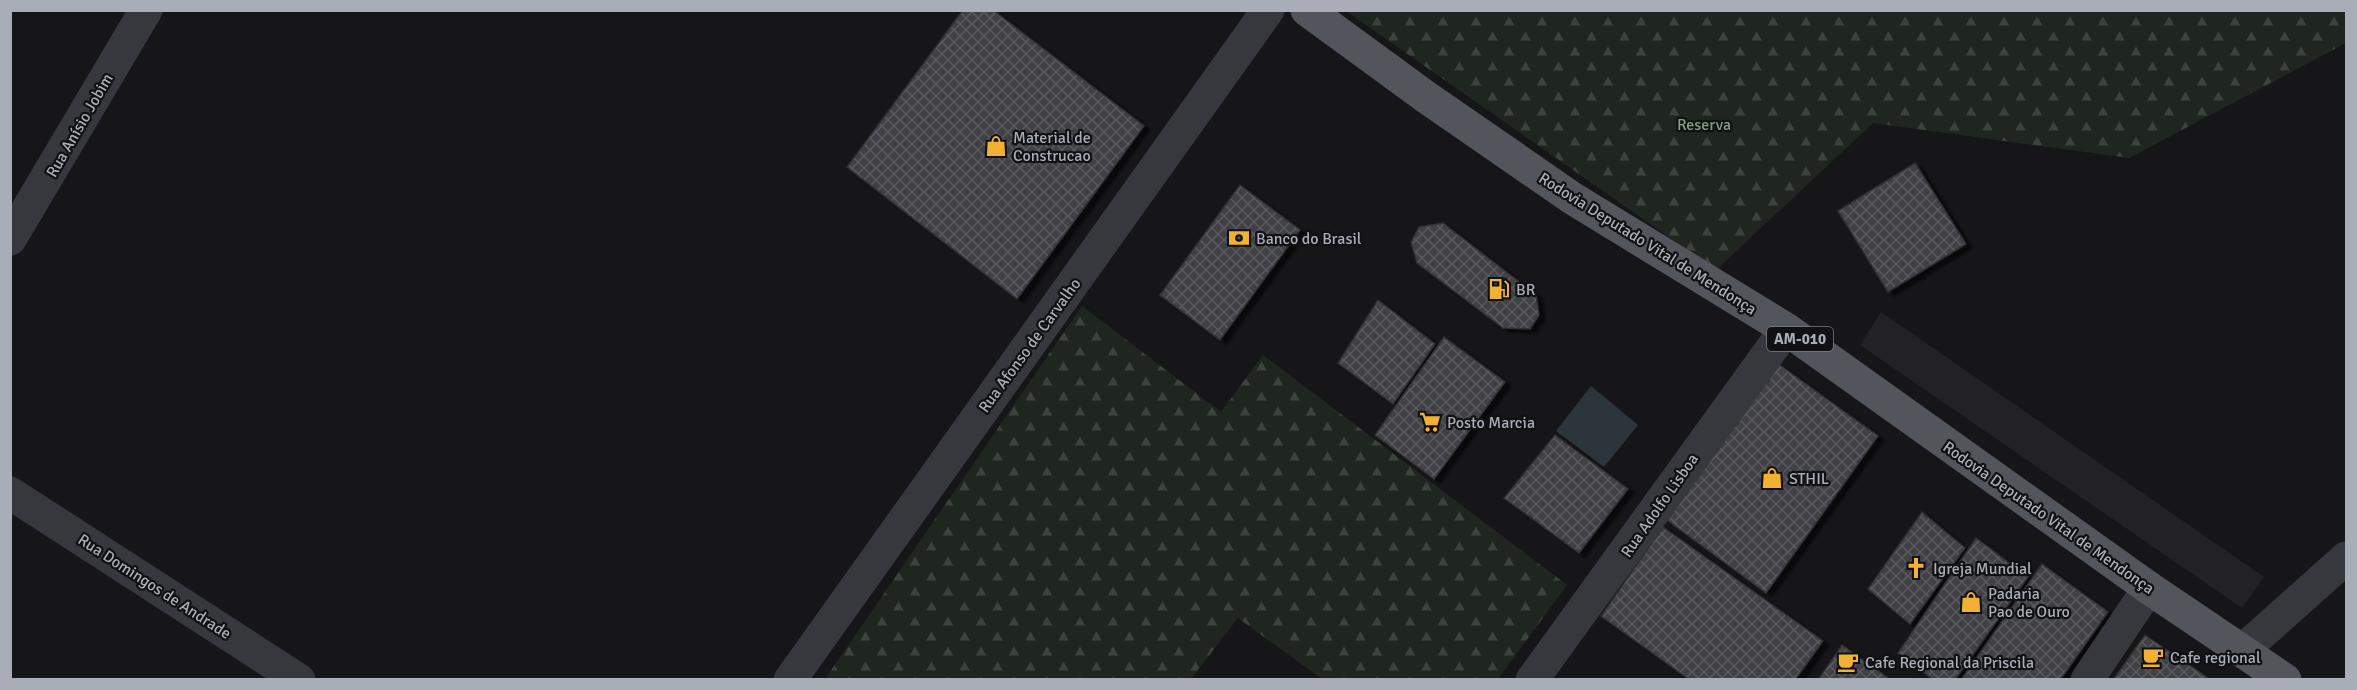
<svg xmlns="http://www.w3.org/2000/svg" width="2357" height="690" font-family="Signika,sans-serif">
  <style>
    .built { fill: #222225 }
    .forest { fill: url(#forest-firs) }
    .water { fill: #2c353c }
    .building { fill: url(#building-cross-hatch); stroke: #303034; stroke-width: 1.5; filter: url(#shadow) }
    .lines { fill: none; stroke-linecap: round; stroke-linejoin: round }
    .minor { stroke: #37383d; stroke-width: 33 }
    .primary { stroke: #53555c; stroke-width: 33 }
    .labels { text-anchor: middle; stroke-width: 4.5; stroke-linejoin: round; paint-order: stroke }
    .shield { fill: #111113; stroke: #7b7e86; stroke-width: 1.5 }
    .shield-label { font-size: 15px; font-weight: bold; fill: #a8adb8 }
    .park-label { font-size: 16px; fill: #7fa381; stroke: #111113 }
    .street-label { font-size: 16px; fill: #a8adb8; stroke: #111113 }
    .poi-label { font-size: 16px; fill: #a8adb8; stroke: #111113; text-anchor: start }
  </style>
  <defs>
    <pattern id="forest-firs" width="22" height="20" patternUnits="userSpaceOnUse" patternTransform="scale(1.5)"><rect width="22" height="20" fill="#1e261f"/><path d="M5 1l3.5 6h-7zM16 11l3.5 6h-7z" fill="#3c433d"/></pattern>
    <pattern id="building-cross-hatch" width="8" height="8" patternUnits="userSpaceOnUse" patternTransform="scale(1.5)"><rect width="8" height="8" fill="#404145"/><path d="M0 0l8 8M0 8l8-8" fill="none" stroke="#595a5e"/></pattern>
    <filter id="shadow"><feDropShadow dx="6" dy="4" stdDeviation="1.5" flood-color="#0009"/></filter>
  </defs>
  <rect width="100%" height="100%" fill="#161618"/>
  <!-- built -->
  <path class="built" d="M1881,312L2264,577L2242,608L1860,345Z"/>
  <!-- forest -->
  <path class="forest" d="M2346,10V43L2129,158L1873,123L1716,270L1346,11Z
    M1082,306L1221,412L1263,355L1567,585L1498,679H1322L1238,618L1191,679H825Z"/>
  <!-- water -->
  <path class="water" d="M1591,386L1638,425L1604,467L1556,431Z"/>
  <!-- building -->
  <path class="building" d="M963,10H993L1144,126L1017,299L847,167Z
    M1915,163L1966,244L1888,292L1838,211Z
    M1240,185L1300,230L1220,340L1160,295Z
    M1443,223L1536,295L1539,315L1530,329L1503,328L1417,263L1411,242L1419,227Z
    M1378,300L1435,344L1393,404L1338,363Z
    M1444,337L1505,382L1434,479L1375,435Z
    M1777,363L1878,436L1766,593L1667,520Z
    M1555,435L1628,489L1579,553L1504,498Z
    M1922,512L1965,548L1910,624L1868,589Z
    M1663,527L1823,641L1795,680H1690L1601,616Z
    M1976,538L2028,577L1955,680H1934L1898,653Z
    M2042,564L2108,612L2060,680H1961Z
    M2145,635L2211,680H2113Z
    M1842,645L1891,680H1818Z"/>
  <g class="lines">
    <!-- minor -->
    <path class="minor" d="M10,239L146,10
      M10,493L299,680
      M2243,650L2346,558
      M790,680L1268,10
      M1532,680L1786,329
      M2087,680L2149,588"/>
    <!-- primary -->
    <path class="primary" d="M1307,10L1426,97L1572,198L1786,329L2149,588L2285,680"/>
  </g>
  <!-- icons -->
  <defs>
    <symbol id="shop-bare" viewBox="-9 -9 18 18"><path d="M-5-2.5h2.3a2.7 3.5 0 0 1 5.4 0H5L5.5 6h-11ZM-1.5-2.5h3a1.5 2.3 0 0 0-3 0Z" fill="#f2b134" stroke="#111113" stroke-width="2.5" paint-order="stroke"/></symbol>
    <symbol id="bank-bare" viewBox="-9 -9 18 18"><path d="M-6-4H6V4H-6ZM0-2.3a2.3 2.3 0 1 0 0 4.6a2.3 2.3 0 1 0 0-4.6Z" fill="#f2b134" stroke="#111113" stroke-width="2.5" paint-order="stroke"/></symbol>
    <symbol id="fuel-bare" viewBox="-9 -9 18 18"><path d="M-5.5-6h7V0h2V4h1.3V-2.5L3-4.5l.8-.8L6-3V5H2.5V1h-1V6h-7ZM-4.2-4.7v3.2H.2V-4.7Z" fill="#f2b134" stroke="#111113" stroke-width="2.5" paint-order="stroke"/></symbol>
    <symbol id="supermarket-bare" viewBox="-9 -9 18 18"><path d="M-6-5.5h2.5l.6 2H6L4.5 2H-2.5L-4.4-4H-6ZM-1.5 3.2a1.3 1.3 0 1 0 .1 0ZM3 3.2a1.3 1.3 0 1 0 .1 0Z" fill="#f2b134" stroke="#111113" stroke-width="2.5" paint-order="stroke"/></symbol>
    <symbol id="church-bare" viewBox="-9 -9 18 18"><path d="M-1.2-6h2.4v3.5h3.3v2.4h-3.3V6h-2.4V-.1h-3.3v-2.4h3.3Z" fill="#f2b134" stroke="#111113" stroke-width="2.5" paint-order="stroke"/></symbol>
    <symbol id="cafe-bare" viewBox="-9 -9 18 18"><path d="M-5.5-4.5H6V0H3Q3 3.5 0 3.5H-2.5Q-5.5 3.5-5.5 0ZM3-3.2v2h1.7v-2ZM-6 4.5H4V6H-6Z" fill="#f2b134" stroke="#111113" stroke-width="2.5" paint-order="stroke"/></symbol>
  </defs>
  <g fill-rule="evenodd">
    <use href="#shop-bare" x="981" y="131" width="30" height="30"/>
    <use href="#bank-bare" x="1224" y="223" width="30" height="30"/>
    <use href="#fuel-bare" x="1484" y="274" width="30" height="30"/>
    <use href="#supermarket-bare" x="1415" y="407" width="30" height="30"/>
    <use href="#shop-bare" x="1757" y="463" width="30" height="30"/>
    <use href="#church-bare" x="1901" y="553" width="30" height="30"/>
    <use href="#shop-bare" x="1956" y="587" width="30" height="30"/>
    <use href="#cafe-bare" x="2138" y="642" width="30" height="30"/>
    <use href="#cafe-bare" x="1833" y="647" width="30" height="30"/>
  </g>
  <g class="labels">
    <!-- shield labels -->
    <rect class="shield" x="1767" y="327" width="66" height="24" rx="4.5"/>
    <g class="shield-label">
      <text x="1800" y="344">AM-010</text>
    </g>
    <!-- park labels -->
    <g class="park-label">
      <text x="1704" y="130">Reserva</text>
    </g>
    <!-- street labels -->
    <g class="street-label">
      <text transform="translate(79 125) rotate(-60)" y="6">Rua Anísio Jobim</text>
      <text transform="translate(1648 243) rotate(32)" y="6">Rodovia Deputado Vital de Mendonça</text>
      <text transform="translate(1029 345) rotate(-54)" y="6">Rua Afonso de Carvalho</text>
      <text transform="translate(1659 505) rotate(-55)" y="6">Rua Adolfo Lisboa</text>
      <text transform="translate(2049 517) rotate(35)" y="6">Rodovia Deputado Vital de Mendonça</text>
      <text transform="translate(155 586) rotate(33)" y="6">Rua Domingos de Andrade</text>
    </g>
    <!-- poi labels -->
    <g class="poi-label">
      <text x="1013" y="143">Material de<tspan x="1013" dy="18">Construcao</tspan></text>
      <text x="1256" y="244">Banco do Brasil</text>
      <text x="1516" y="295">BR</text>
      <text x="1447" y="428">Posto Marcia</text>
      <text x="1789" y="484">STHIL</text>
      <text x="1933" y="574">Igreja Mundial</text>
      <text x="1988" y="599">Padaria<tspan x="1988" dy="18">Pao de Ouro</tspan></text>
      <text x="2170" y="663">Cafe regional</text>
      <text x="1865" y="668">Cafe Regional da Priscila</text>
    </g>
  </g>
  <!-- border -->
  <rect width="2357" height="690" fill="none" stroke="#a8adb8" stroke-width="24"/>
</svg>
